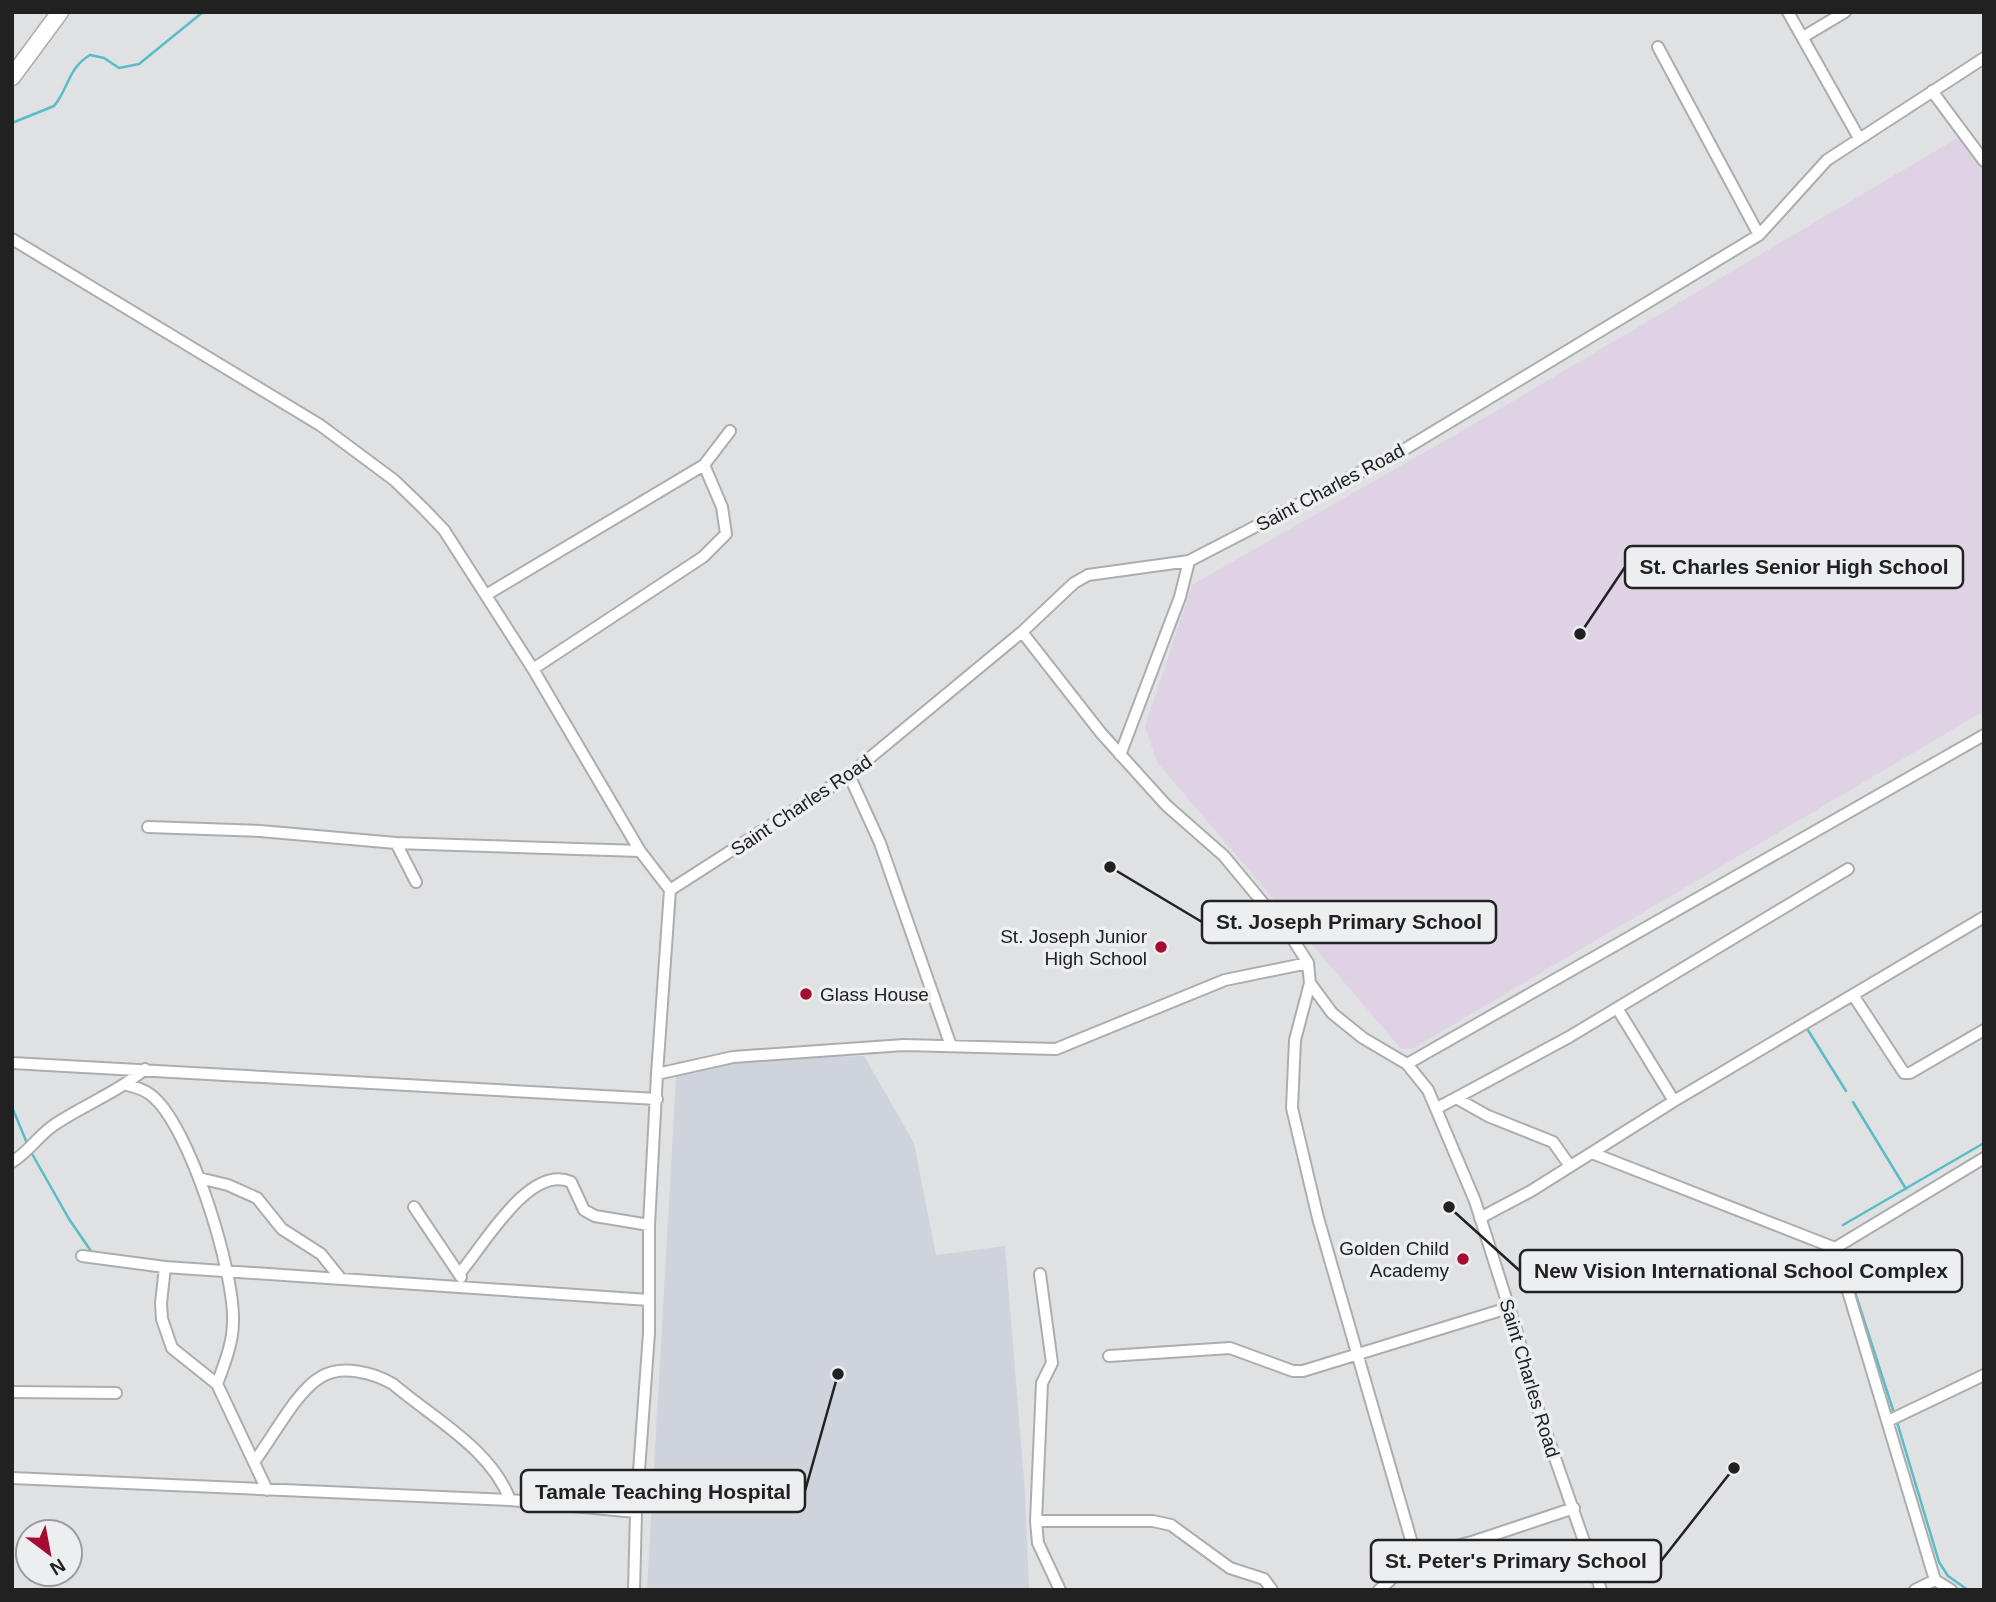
<svg xmlns="http://www.w3.org/2000/svg" width="1996" height="1602" font-family="Arial,sans-serif">
  <style>
    .education { fill: #e0d2e5 }
    .built { fill: #cfd4dc }
    .lines { fill: none; stroke-linecap: round; stroke-linejoin: round }
    .stream { stroke: #59bcc7; stroke-width: 2.5 }
    .minor-casing { stroke: #acadaf; stroke-width: 14 }
    .secondary-casing { stroke: #acadaf; stroke-width: 19 }
    .minor { stroke: #fff; stroke-width: 10 }
    .secondary { stroke: #fff; stroke-width: 16 }
    .poi-dot { fill: #a60b32; stroke: #edeef0; stroke-width: 2.5 }
    .labels { text-anchor: middle; stroke-width: 7; stroke-linejoin: round; paint-order: stroke }
    .street-label { font-size: 19px; fill: #212122; stroke: #edeef0 }
    .poi-label { font-size: 19px; fill: #212122; stroke: #edeef0; text-anchor: end }
    .leader { fill: none; stroke: #212122; stroke-width: 2.5 }
    .callout-dot { fill: #212122; stroke: #edeef0; stroke-width: 2.5 }
    .callout { fill: #edeef0; stroke: #212122; stroke-width: 2.5 }
    .callout-label { font-size: 21px; text-anchor: middle; font-weight: bold; fill: #212122 }
  </style>
  <rect width="100%" height="100%" fill="#e0e1e3"/>
  <!-- education -->
  <path class="education" d="M1964,134L1984,167V711L1412,1049H1401L1157,762L1145,727L1192,585L1474,424Z"/>
  <!-- built -->
  <path class="built" d="M864,1056L914,1143L936,1255L1005,1246L1025,1493L1029,1590H647L677,1061Z"/>
  <g class="lines">
    <!-- stream -->
    <path class="stream" d="M12,123L54,106C69,88 68,68 90,55L104,58L119,68L139,64L203,12
      M1806,1027L1846,1091
      M1853,1102L1906,1189
      M12,1107L27,1143
      M31,1152L69,1219L91,1251
      M1843,1225L1984,1143
      M1842,1252L1895,1416
      M1897,1422L1939,1562L1948,1576L1968,1590"/>
    <defs>
      <path id="minor" d="M1788,12L1859,138
        M1803,37L1845,12
        M1658,47L1759,235
        M1932,91L1984,161
        M12,239L320,425L394,480L422,507L444,530L533,669L640,851L670,890L657,1074L649,1225V1333L636,1512L634,1590
        M486,595L704,465L730,431
        M1022,632L1101,733L1166,805L1224,856L1292,938L1308,963L1310,983L1332,1013L1363,1038L1407,1064L1428,1090L1475,1201L1518,1336L1532,1392L1601,1590
        M533,669L703,557L726,534L722,507L704,465
        M1120,755L1180,597L1189,561
        M849,775L880,843L951,1046
        M148,827L260,831L396,843L640,851
        M396,843L416,882
        M670,890L849,775L1022,632L1074,583L1088,575L1189,561L1405,449L1759,235L1827,160L1984,58
        M1310,983L1295,1040L1292,1108L1318,1218L1416,1557
        M1853,995L1904,1073H1910L1984,1030
        M1617,1008L1674,1101
        M12,1063L657,1099
        M1407,1064L1984,735
        M657,1074L733,1057L904,1045L1056,1049L1225,980L1308,963
        M127,1085C135,1087 144,1089 151,1095C190,1125 235,1273 233,1322C233,1343 224,1365 217,1384
        M1456,1098L1569,1037L1848,869
        M1437,1108L1456,1098L1488,1116L1553,1142L1570,1166
        M1592,1153L1835,1248
        M12,1162C30,1151 39,1134 57,1123C86,1104 118,1092 145,1069
        M199,1178L228,1185L257,1198L282,1229L321,1254L341,1279
        M414,1207L461,1277
        M1480,1218L1531,1191L1674,1101L1984,917
        M1835,1248L1935,1580
        M1835,1248L1984,1158
        M82,1256L165,1267L649,1300
        M165,1267L161,1303L162,1319L172,1348L217,1384L267,1490
        M459,1274C483,1247 529,1163 571,1182L584,1210L595,1216L649,1225
        M1040,1274L1052,1363L1042,1383L1036,1521L1038,1543L1060,1590
        M1109,1356L1230,1348L1293,1371H1303L1508,1308
        M12,1392L116,1393
        M1888,1421L1984,1375
        M254,1462C272,1439 297,1390 321,1377C342,1364 374,1373 393,1384C434,1419 491,1449 510,1500
        M12,1478L510,1500L636,1512
        M1036,1521H1153L1171,1525L1230,1568L1264,1579L1272,1590
        M1379,1590L1416,1557L1475,1541L1574,1508
        M1915,1590L1935,1580L1951,1590"/>
      <path id="secondary" d="M12,77L60,12"/>
    </defs>
    <!-- minor casing -->
    <use href="#minor" class="minor-casing"/>
    <!-- secondary casing -->
    <use href="#secondary" class="secondary-casing"/>
    <!-- minor -->
    <use href="#minor" class="minor"/>
    <!-- secondary -->
    <use href="#secondary" class="secondary"/>
  </g>
  <!-- markers -->
  <g class="poi-dot">
    <circle cx="1161" cy="947" r="7"/>
    <circle cx="806" cy="994" r="7"/>
    <circle cx="1463" cy="1259" r="7"/>
  </g>
  <g class="labels">
    <!-- street labels -->
    <g class="street-label">
      <text transform="translate(1330 487) rotate(-28)" y="7">Saint Charles Road</text>
      <text transform="translate(801 805) rotate(-34)" y="7">Saint Charles Road</text>
      <text transform="translate(1530 1378) rotate(73)" y="7">Saint Charles Road</text>
    </g>
    <!-- poi labels -->
    <g class="poi-label">
      <text x="1147" y="943">St. Joseph Junior<tspan x="1147" dy="22">High School</tspan></text>
      <text x="820" y="1001" text-anchor="start">Glass House</text>
      <text x="1449" y="1255">Golden Child<tspan x="1449" dy="22">Academy</tspan></text>
    </g>
  </g>
  <!-- callouts -->
  <path class="leader" d="M1580 634L1625 567M1110 867L1202 922M1449 1207L1520 1271M838 1374L805 1491M1734 1468L1661 1561"/>
  <g class="callout-dot">
    <circle cx="1580" cy="634" r="7"/>
    <circle cx="1110" cy="867" r="7"/>
    <circle cx="1449" cy="1207" r="7"/>
    <circle cx="838" cy="1374" r="7"/>
    <circle cx="1734" cy="1468" r="7"/>
  </g>
  <g class="callout">
    <rect x="1625" y="546" width="338" height="42" rx="7"/>
    <rect x="1202" y="901" width="294" height="42" rx="7"/>
    <rect x="1520" y="1250" width="442" height="42" rx="7"/>
    <rect x="521" y="1470" width="284" height="42" rx="7"/>
    <rect x="1371" y="1540" width="290" height="42" rx="7"/>
  </g>
  <g class="callout-label">
    <text x="1794" y="574">St. Charles Senior High School</text>
    <text x="1349" y="929">St. Joseph Primary School</text>
    <text x="1741" y="1278">New Vision International School Complex</text>
    <text x="663" y="1499">Tamale Teaching Hospital</text>
    <text x="1516" y="1568">St. Peter's Primary School</text>
  </g>
  <!-- border -->
  <rect width="1996" height="1602" fill="none" stroke="#212122" stroke-width="28"/>
  <!-- north arrow -->
  <g transform="translate(49 1553) rotate(148)"><circle r="33" fill="#edeef0" stroke="#9b9c9e" stroke-width="2"/>
  <path d="M0-5L12 26L0 18L-12 26Z" fill="#a60b32"/>
  <text y="-10" font-size="19" font-weight="bold" text-anchor="middle" fill="#212122">N</text>
  </g>
</svg>
